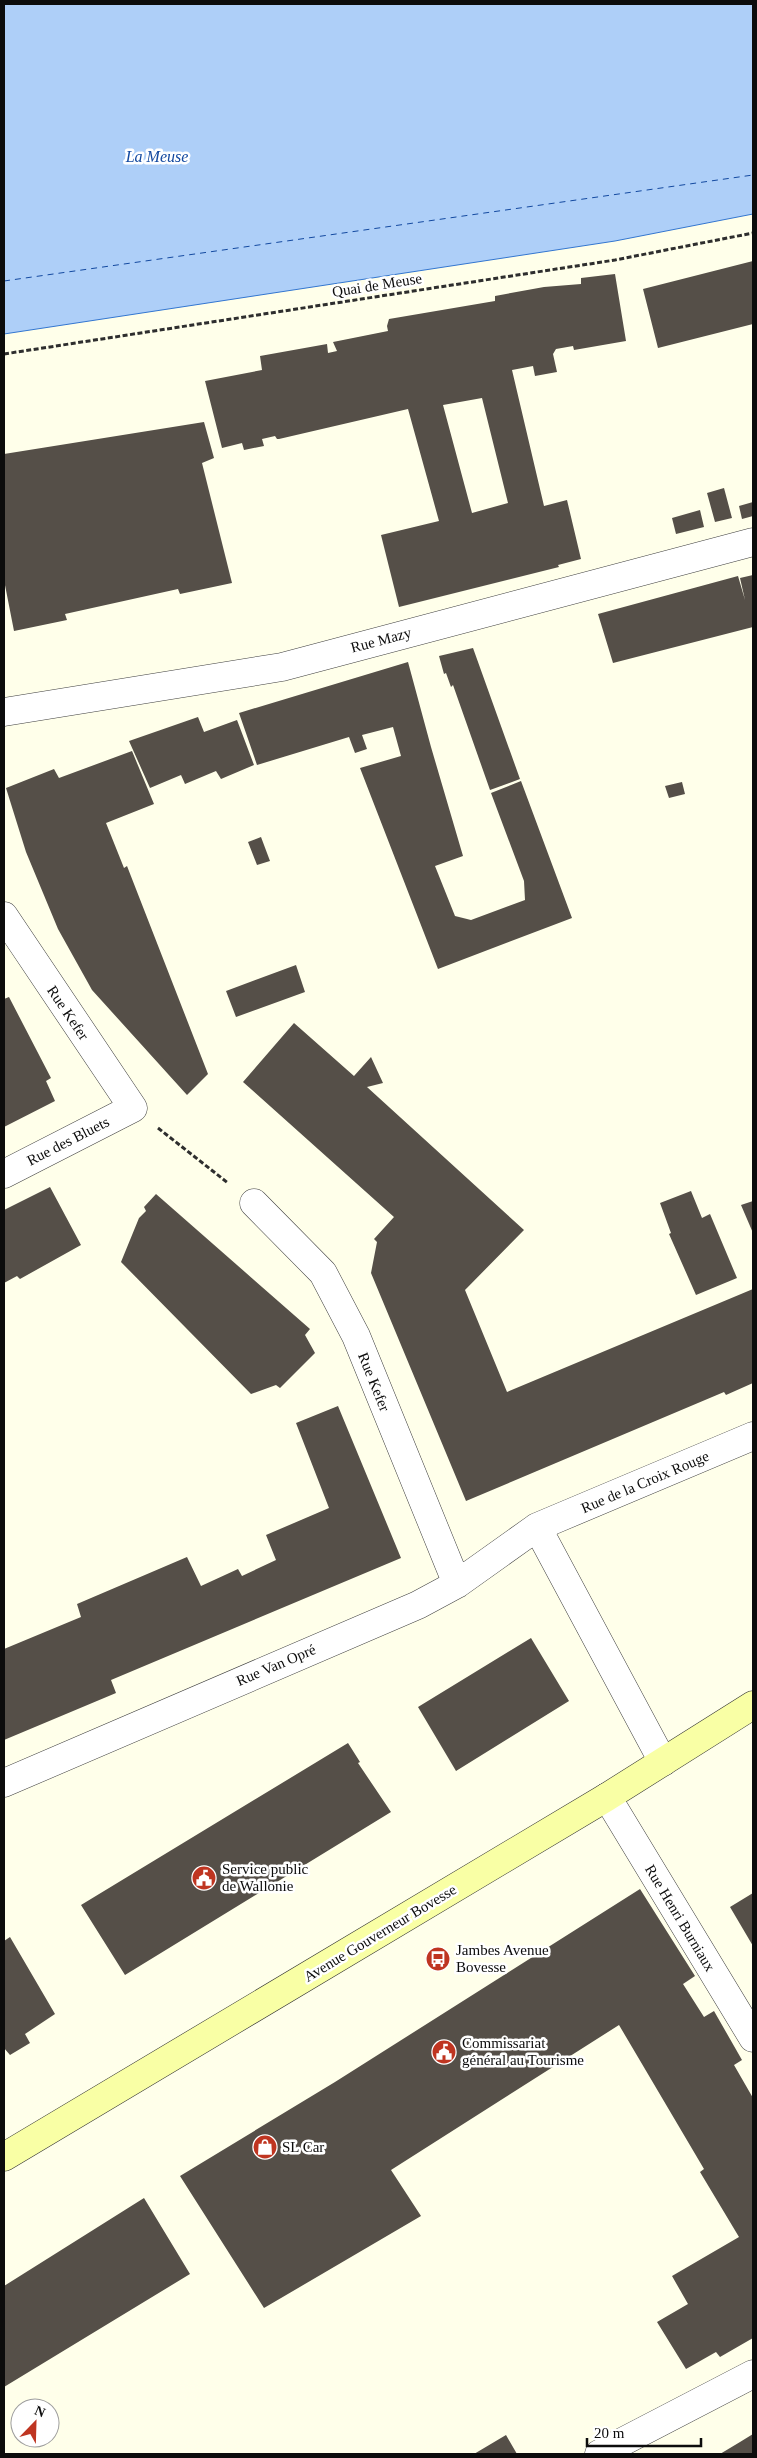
<svg xmlns="http://www.w3.org/2000/svg" width="757" height="2458" font-family="'Times New Roman',serif">
  <style>
    .water { fill: #aecff8; stroke: #3376d0 }
    .lines { fill: none; stroke-linecap: round; stroke-linejoin: round }
    .ferry { stroke: #1349a0; stroke-width: 1; stroke-dasharray: 6 5; stroke-linecap: butt }
    .building { fill: #554f48; fill-rule: evenodd }
    .minor-casing { stroke: #3f3f3f; stroke-width: 29 }
    .secondary-casing { stroke: #2e2e2e; stroke-width: 29 }
    .path { stroke: #2e2e2e; stroke-width: 3; stroke-dasharray: 5 2.5; stroke-linecap: butt }
    .minor { stroke: #fff; stroke-width: 28 }
    .secondary { stroke: #f9ffa5; stroke-width: 28 }
    .labels { text-anchor: middle; stroke-width: 5; stroke-linejoin: round; paint-order: stroke }
    .street-label { font-size: 15px; fill: #0c0c0c; stroke: #fff }
    .poi-label { font-size: 15px; fill: #0c0c0c; stroke: #fff; text-anchor: start }
    .water-label { font-size: 16px; font-style: italic; fill: #1349a0; stroke: #fff }
  </style>
  <rect width="100%" height="100%" fill="#ffffea"/>
  <!-- water -->
  <path class="water" d="M4,4H753V214L615,241L4,334Z"/>
  <g class="lines">
    <!-- ferry -->
    <path class="ferry" d="M4,281L753,175"/>
  </g>
  <!-- building -->
  <path class="building" d="M753,261V324L658,348L643,289Z
    M615,274L626,341L574,350L573,346L556,349L553,354L557,372L535,376L533,366L512,370L544,506L567,500L581,559L558,565L559,567L399,607L381,535L439,521L408,409L279,439H277L275,436L262,439L264,446L244,450L242,443L222,448L205,381L262,370L260,356L327,344L328,353L337,351L333,342L388,331L387,326L389,319L495,301V296L544,287L581,284V278ZM482,398L508,503L472,513L443,405Z
    M204,422L214,458L202,463L232,583L180,594L178,589L65,614L67,620L14,631L4,580V454Z
    M724,488L732,518L715,522L707,493Z
    M753,502V516L742,519L739,506Z
    M700,510L704,527L676,534L672,518Z
    M753,575V627L613,663L598,614L738,576L745,600L740,578Z
    M473,648L520,779L490,790L453,685L451,687L446,673L444,674L439,656Z
    M408,662L431,747L463,856L435,866L455,916L471,920L525,900L524,881L491,793L521,781L572,918L438,969L360,768L401,756L393,727L362,735L367,749L355,753L349,737L257,765L239,713Z
    M198,717L204,732L237,720L254,765L221,779L216,771L185,784L181,775L150,788L129,741Z
    M132,751L154,804L106,823L124,868L127,866L208,1074L187,1095L92,990L58,929L26,852L6,788L54,769L59,778Z
    M682,782L685,794L669,798L665,786Z
    M261,837L270,861L257,865L248,842Z
    M296,965L305,992L236,1017L226,991Z
    M9,997L51,1078L46,1081L55,1101L4,1127V999Z
    M294,1023L354,1076L371,1057L383,1083L367,1087L524,1230L465,1290L507,1392L753,1289V1383L726,1395L724,1392L466,1501L371,1273L377,1242L374,1239L394,1217L243,1082Z
    M50,1187L81,1245L20,1279L17,1276L4,1283V1210Z
    M691,1191L702,1218L710,1214L737,1278L696,1295L669,1234L671,1233L660,1203Z
    M156,1194L310,1329L305,1335L315,1353L280,1388L276,1385L251,1394L121,1262L139,1218L146,1211L144,1207Z
    M753,1201V1233L741,1205Z
    M338,1406L401,1558L111,1680L116,1693L4,1740V1649L81,1617L77,1604L187,1557L201,1586L238,1569L242,1576L276,1560L266,1535L329,1508L296,1423Z
    M531,1638L569,1701L456,1771L418,1707Z
    M348,1743L360,1762L358,1763L391,1812L125,1975L81,1905Z
    M640,1889L695,1976L683,1984L704,2017L714,2011L742,2060L734,2065L753,2098V2338L720,2357L716,2352L686,2369L657,2322L688,2304L672,2276L739,2237L700,2172L704,2169L619,2025L391,2170L421,2216L264,2308L180,2176L335,2082Z
    M753,1893V1946L730,1907Z
    M10,1937L55,2014L25,2034L30,2043L10,2055L4,2048V1941Z
    M144,2198L190,2274L4,2387V2286Z
    M753,2434V2454H720L740,2442Z
    M506,2435L517,2454H474Z"/>
  <g class="lines">
    <defs>
      <path id="minor" d="M4,712L282,667L753,542
        M4,916L133,1108L4,1174
        M254,1203L323,1273L356,1336L457,1584
        M537,1527L663,1762
        M4,1783L418,1605L457,1584L537,1527L753,1436
        M607,1797L753,2038
        M599,2454L753,2374"/>
      <path id="secondary" d="M4,2157L607,1797L753,1705"/>
    </defs>
    <!-- minor casing -->
    <use href="#minor" class="minor-casing"/>
    <!-- secondary casing -->
    <use href="#secondary" class="secondary-casing"/>
    <!-- path -->
    <path class="path" d="M4,354L615,260L753,233
      M158,1128L228,1183"/>
    <!-- minor -->
    <use href="#minor" class="minor"/>
    <!-- secondary -->
    <use href="#secondary" class="secondary"/>
  </g>
  <!-- icons -->
  <defs>
    <symbol id="civic-disc" viewBox="-11 -11 22 22"><circle r="9.5" fill="#bf3521" stroke="#fff"/><path d="M-.6-6.5H3V-4.5H.6V-3L4-1V1h2V6H-6V1h2V-1L-.6-3ZM-1.2 2.5V6h2.4V2.5Z" fill="#fff"/></symbol>
    <symbol id="bus-disc" viewBox="-11 -11 22 22"><circle r="9.5" fill="#bf3521" stroke="#fff"/><path d="M-5-6H5V4H4V6H2V4H-2V6H-4V4H-5ZM-3.5-4V0h7V-4ZM-3.5 1.2v1.5H-2V1.2ZM2 1.2v1.5H3.5V1.2Z" fill="#fff"/></symbol>
    <symbol id="shop-disc" viewBox="-11 -11 22 22"><circle r="9.5" fill="#bf3521" stroke="#fff"/><path d="M-5-2.5h2.3a2.7 3.5 0 0 1 5.4 0H5L5.5 6h-11ZM-1.5-2.5h3a1.5 2.3 0 0 0-3 0Z" fill="#fff"/></symbol>
  </defs>
  <g fill-rule="evenodd">
    <use href="#civic-disc" x="190" y="1864" width="28" height="28"/>
    <use href="#bus-disc" x="424" y="1945" width="28" height="28"/>
    <use href="#civic-disc" x="430" y="2038" width="28" height="28"/>
    <use href="#shop-disc" x="251" y="2133" width="28" height="28"/>
  </g>
  <g class="labels">
    <!-- street labels -->
    <g class="street-label">
      <text transform="translate(377 285) rotate(-9)" y="5">Quai de Meuse</text>
      <text transform="translate(381 640) rotate(-15)" y="5">Rue Mazy</text>
      <text transform="translate(68 1013) rotate(56)" y="5">Rue Kefer</text>
      <text transform="translate(68 1141) rotate(-27)" y="5">Rue des Bluets</text>
      <text transform="translate(374 1382) rotate(68)" y="5">Rue Kefer</text>
      <text transform="translate(645 1482) rotate(-23)" y="5">Rue de la Croix Rouge</text>
      <text transform="translate(276 1665) rotate(-23)" y="5">Rue Van Opré</text>
      <text transform="translate(680 1918) rotate(59)" y="5">Rue Henri Burniaux</text>
      <text transform="translate(380 1933) rotate(-31)" y="5">Avenue Gouverneur Bovesse</text>
    </g>
    <!-- poi labels -->
    <g class="poi-label">
      <text x="222" y="1874">Service public<tspan x="222" dy="17">de Wallonie</tspan></text>
      <text x="456" y="1955">Jambes Avenue<tspan x="456" dy="17">Bovesse</tspan></text>
      <text x="462" y="2048">Commissariat<tspan x="462" dy="17">général au Tourisme</tspan></text>
      <text x="282" y="2152">SL Car</text>
    </g>
    <!-- water labels -->
    <g class="water-label">
      <text x="157" y="162">La Meuse</text>
    </g>
  </g>
  <!-- border -->
  <rect width="757" height="2458" fill="none" stroke="#0c0c0c" stroke-width="10"/>
  <!-- north arrow -->
  <g transform="translate(35 2423) rotate(23)"><circle r="24" fill="#ffffff" stroke="#9e9e9e"/>
  <path d="M0-4L9 19L0 12L-9 19Z" fill="#bf3521"/>
  <text y="-8" font-size="14" font-weight="bold" text-anchor="middle" fill="#0c0c0c">N</text>
  </g>
  <!-- scale -->
  <path d="M587 2438v8h114v-8" fill="none" stroke="#0c0c0c" stroke-width="2.5"/>
  <text x="594" y="2438" font-size="15" fill="#0c0c0c" stroke="#ffffff" stroke-width="4" paint-order="stroke">20 m</text>
</svg>
